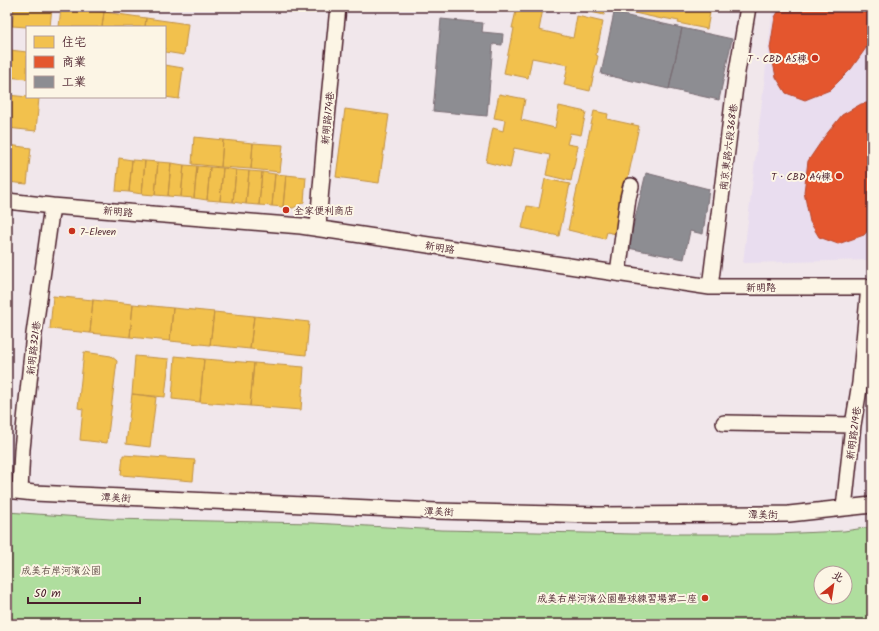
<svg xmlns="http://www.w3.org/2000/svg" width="879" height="631" font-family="Kalam,'LXGW WenKai TC',sans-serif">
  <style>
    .built { fill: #e9ddef }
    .green { fill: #afde9e; stroke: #7c7e64; fill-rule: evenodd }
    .homes { fill: #f2c14e; stroke: #c09044 }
    .shops { fill: #e4572e; stroke: #b6462d }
    .industry { fill: #8d8d92; stroke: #796c73 }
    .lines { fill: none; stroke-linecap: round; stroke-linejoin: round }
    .minor-casing { stroke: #4a1f2b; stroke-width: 18 }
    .minor { stroke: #fcf5e5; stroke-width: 15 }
    .poi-dot { fill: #c8321e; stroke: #fcf5e5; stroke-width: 1.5 }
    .labels { text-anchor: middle; stroke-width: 4; stroke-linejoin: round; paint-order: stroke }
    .poi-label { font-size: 10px; fill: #4a1f2b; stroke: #fcf5e5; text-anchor: end }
    .street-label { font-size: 10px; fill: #4a1f2b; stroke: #fcf5e5 }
    .park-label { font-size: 10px; fill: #634f48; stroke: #fcf5e5 }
  </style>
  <rect width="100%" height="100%" fill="#f1e7eb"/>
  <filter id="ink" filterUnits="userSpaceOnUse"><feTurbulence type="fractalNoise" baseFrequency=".025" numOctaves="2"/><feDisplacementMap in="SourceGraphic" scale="8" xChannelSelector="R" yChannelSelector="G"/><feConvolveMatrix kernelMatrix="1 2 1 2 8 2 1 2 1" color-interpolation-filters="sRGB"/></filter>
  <g filter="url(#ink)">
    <!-- built -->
    <path class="built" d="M773,7H872V260L743,263Z"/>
    <!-- green -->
    <path class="green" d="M7,512L110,519L313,523L441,530L633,534H776L844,531L872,527V624H7ZM821,573H845V597H821Z"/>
    <!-- homes -->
    <path class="homes" d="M14,7H52L50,27H27L12,26Z
      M61,7H70L104,12L102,27H59Z
      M517,7H532L543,9L539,30L573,38L577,16L603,22L596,55L598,56L590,91L564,85L568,65L532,58L528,78L504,73L511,39H512L514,28H512Z
      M582,7H606L604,15L582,10Z
      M635,7H711L707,29L678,23L679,21L663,18L662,19L634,13Z
      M104,12L146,18L145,27H102Z
      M146,18L188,24L184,55L165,52V27H145Z
      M10,50L27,52V79L7,77Z
      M165,65L183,68L179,99L165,97Z
      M499,94L525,99L521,120L555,128L559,106L586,112L581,135L570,133L567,144L578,146L571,181L546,175L550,155L514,148L510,168L486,162L493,128L503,131L505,120L494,118Z
      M7,95L39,98L36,131L7,128Z
      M345,109L389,115L379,183L336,177Z
      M594,111L608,114L607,119L639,126L616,234L607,232L605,239L568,230Z
      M194,137L223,140L221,167L192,164Z
      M223,140L253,143L251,169L221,167Z
      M253,143L283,145L280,172L251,169Z
      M8,145L31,148L27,184L7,182V155Z
      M119,158L132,160L129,192L116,191Z
      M132,160L145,161L142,194L129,192Z
      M145,161L158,162L155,195L142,194Z
      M158,162L171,163L168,196L155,195Z
      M171,163L184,165L181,197L168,196Z
      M184,165L197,166L194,198L181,197Z
      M197,166L210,167L207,200L194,198Z
      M210,167L223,168L220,201L207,200Z
      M223,168L236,170L233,202L220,201Z
      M236,170L249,171L246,204L233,202Z
      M249,171L262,172L259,205L246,204Z
      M262,172L275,174L272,206L259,205Z
      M275,174L286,175L283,207L272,206Z
      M286,175L306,177L304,202L293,208L283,207Z
      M545,179L570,184L559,236L522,228L527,206L539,208Z
      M53,296L93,300L90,333L50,329Z
      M93,300L133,304L130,337L90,333Z
      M133,304L173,308L170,341L130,337Z
      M173,308L214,312L210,345L170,341Z
      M214,312L254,316L250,349L210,345Z
      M254,316L309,322L306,355L250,349Z
      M84,352L111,356L117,361L107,443L80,440L83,409L78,408Z
      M135,356L169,359L165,397L132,394Z
      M175,356L204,359L200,402L172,399Z
      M204,359L254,363L250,406L200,402Z
      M254,363L304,367L301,410L250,406Z
      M132,394L156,397L150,447L126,444Z
      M123,455L195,460L193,481L121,475Z"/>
    <!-- shops -->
    <path class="shops" d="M781,7H872V29L866,48L851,69L830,90L805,100L786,93L776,77L770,48L775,17Z
      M872,102V226L864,235L838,244L819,237L810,222L804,192L808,161L825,136L842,115L861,104Z"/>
    <!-- industry -->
    <path class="industry" d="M614,13L682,28L669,89L601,74Z
      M441,19L483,23L482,32L503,34L502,45L493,44L487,116L433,111Z
      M682,28L732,39L719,100L669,89Z
      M646,173L709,189L703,234L690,231L684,259L628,248Z"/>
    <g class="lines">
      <defs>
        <path id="minor" d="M7,201L52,206L301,226L710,287H872
          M318,228L319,212L325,139L338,7
          M618,273L628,198L631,186
          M710,287L736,78L748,7
          M724,423L853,425
          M7,490L34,493L437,511L598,515L789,514L872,505
          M20,491L22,449L34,334L52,206
          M844,508L853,425L860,383L869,287"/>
      </defs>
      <!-- minor casing -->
      <use href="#minor" class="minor-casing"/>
      <!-- minor -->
      <use href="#minor" class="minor"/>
    </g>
  </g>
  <!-- markers -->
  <g class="poi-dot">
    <circle cx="815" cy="58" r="4"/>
    <circle cx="839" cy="176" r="4"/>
    <circle cx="286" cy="210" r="4"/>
    <circle cx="72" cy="231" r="4"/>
    <circle cx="705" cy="598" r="4"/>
  </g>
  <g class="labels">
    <!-- poi labels -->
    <g class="poi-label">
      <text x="807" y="62">T．CBD A5棟</text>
      <text x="831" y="180">T．CBD A4棟</text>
      <text x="294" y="214" text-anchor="start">全家便利商店</text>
      <text x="80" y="235" text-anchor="start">7-Eleven</text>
      <text x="697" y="602">成美右岸河濱公園壘球練習場第二座</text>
    </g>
    <!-- street labels -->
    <g class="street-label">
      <text transform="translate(327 118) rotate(-84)" y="4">新明路174巷</text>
      <text transform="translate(728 147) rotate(-83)" y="4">南京東路六段368巷</text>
      <text transform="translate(118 211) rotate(5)" y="4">新明路</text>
      <text transform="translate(440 247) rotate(9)" y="4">新明路</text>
      <text x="761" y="291">新明路</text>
      <text transform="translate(33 348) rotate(-83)" y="4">新明路321巷</text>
      <text transform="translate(853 433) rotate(-82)" y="4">新明路219巷</text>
      <text transform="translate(116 497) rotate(3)" y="4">潭美街</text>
      <text transform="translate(439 511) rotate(2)" y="4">潭美街</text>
      <text x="763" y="518">潭美街</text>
    </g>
    <!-- park labels -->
    <g class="park-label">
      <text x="61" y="574">成美右岸河濱公園</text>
    </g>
  </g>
  <!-- margin -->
  <rect width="879" height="631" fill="none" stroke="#fcf5e5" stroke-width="24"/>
  <rect x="12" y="12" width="855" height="607" fill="none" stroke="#4a1f2b" stroke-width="1.5" filter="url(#ink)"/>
  <!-- legend -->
  <rect x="26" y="26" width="140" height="72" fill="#fcf5e5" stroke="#b59f9b"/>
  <rect x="34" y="36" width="20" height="12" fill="#f2c14e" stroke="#b59f9b"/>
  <text x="62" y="46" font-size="12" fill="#4a1f2b">住宅</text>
  <rect x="34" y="56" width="20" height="12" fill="#e4572e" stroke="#b59f9b"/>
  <text x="62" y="66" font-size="12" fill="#4a1f2b">商業</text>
  <rect x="34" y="76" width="20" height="12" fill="#8d8d92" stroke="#b59f9b"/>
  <text x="62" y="86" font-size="12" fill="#4a1f2b">工業</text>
  <!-- north arrow -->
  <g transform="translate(833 585) rotate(30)"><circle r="19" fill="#fcf5e5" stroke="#b59f9b"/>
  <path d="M0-3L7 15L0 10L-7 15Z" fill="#c8321e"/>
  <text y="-6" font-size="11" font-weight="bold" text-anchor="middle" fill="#4a1f2b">北</text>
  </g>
  <!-- scale -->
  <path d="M28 597v6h112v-6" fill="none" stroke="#4a1f2b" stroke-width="2"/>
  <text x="34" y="597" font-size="12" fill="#4a1f2b" stroke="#fcf5e5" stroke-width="3" paint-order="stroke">50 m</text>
</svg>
